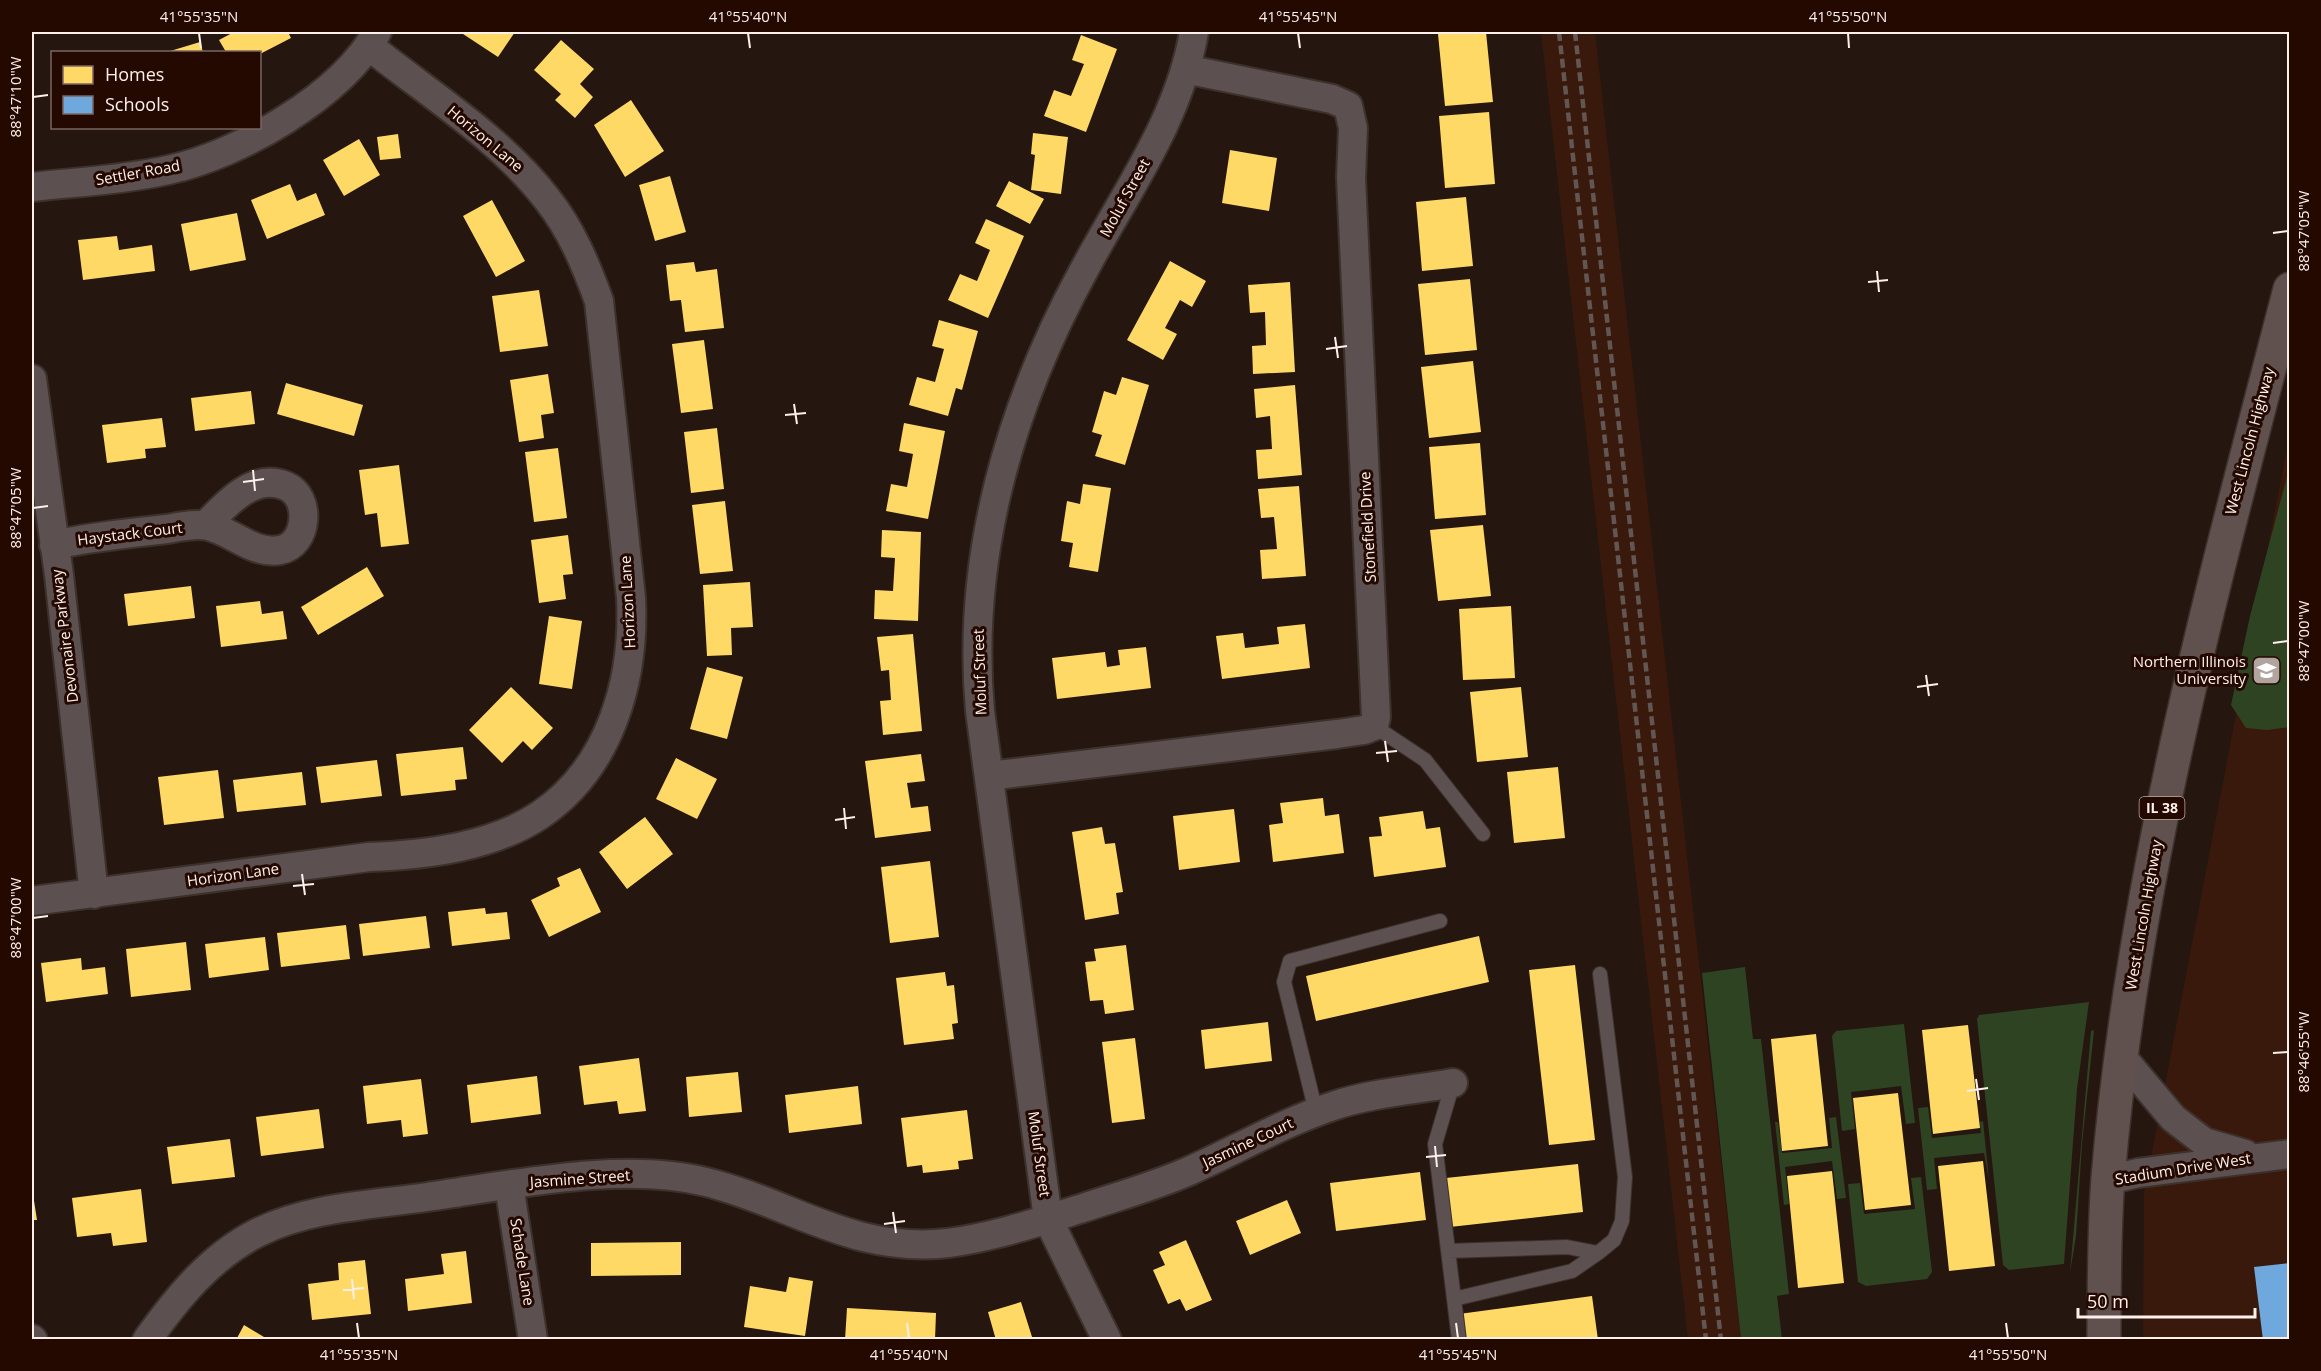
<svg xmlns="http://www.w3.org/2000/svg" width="2321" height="1371" font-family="'Open Sans',sans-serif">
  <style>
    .built { fill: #39190b }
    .green { fill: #2e4322 }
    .homes { fill: #ffd966 }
    .schools { fill: #6fa8dc }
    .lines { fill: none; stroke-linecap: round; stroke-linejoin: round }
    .service-casing { stroke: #3d312c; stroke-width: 16 }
    .minor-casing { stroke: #3d312c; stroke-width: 32 }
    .primary-casing { stroke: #3d312c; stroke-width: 36 }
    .service { stroke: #5d5050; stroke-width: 14 }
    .minor { stroke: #5d5050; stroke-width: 28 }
    .primary { stroke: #60504e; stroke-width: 33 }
    .rail { stroke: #615652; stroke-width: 4.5; stroke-dasharray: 9 4.5; stroke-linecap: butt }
    .ticks { fill: none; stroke: #fdf0eb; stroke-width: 2 }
    .labels { text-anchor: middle; stroke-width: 6; stroke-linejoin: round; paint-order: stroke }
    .shield { fill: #240901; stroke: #bcaba5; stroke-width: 1.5 }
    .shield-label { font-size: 14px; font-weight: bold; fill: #fdf0eb }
    .street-label { font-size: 15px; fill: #fdf0eb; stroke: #240901 }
    .poi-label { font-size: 15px; fill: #fdf0eb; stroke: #240901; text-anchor: end }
    .neatline { fill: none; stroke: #fdf0eb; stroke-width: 2 }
    .ticks-label { font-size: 15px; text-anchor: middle; fill: #fdf0eb }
  </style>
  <rect width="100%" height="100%" fill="#251610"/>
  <!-- built -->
  <path class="built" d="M1541,32H1595L1741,1339H1688Z
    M2289,438V1339L2143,1340L2144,1194Z"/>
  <!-- green -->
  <path class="green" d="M2289,469V727L2267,730L2246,728L2231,705L2250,616Z
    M1745,967L1753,1039H1761L1789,1294L1777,1296L1782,1339H1741L1702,973Z
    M2089,1002L2077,1089L2064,1264L2009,1270L2003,1265L1977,1019L1979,1015Z
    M1904,1024L1915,1123L1906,1124L1901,1086L1851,1092L1855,1129L1842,1131L1832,1036L1836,1031Z
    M2094,1030L2082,1144L2076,1236L2070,1273L2091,1031Z
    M1928,1107L1932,1138L1981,1133L1980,1122L1983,1121L1989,1180L1984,1153L1934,1158L1937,1189L1927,1190L1918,1108Z
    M1836,1117L1846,1198L1837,1199L1832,1161L1785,1167L1789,1204L1784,1205L1775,1122H1778L1782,1153L1832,1148L1829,1118Z
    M1921,1177L1932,1272L1927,1279L1866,1286L1858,1282L1848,1184L1860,1183L1864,1214L1915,1209L1911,1178Z"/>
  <!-- homes -->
  <path class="homes" d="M234,32H288L291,38L260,54L226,52L219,40Z
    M460,32H515L498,57Z
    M1468,32H1486L1493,102L1445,106L1438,34Z
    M1081,35L1117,49L1086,132L1044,116L1054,90L1071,96L1084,64L1072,60Z
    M561,40L594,69L580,84L593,97L575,118L555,100L561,94L534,70Z
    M200,42L203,52H167Z
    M631,100L664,151L625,177L594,125Z
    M1489,112L1495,184L1445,188L1439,116Z
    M1033,133L1068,137L1061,194L1031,190L1035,155L1031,154Z
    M398,134L401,158L380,160L377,137Z
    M359,139L380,175L344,196L323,160Z
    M1230,150L1277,158L1269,211L1222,203Z
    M670,176L686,232L655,241L639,185Z
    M1009,181L1044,199L1030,224L996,206Z
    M290,184L297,201L316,193L325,215L267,239L251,200Z
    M1466,197L1473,266L1422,271L1416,202Z
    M492,200L525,261L496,277L463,216Z
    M237,213L246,260L190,271L181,224Z
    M986,219L1024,236L988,318L948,300L960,274L977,281L990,250L975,243Z
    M117,236L119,250L152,245L155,271L83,280L78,240Z
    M1170,261L1206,281L1192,307L1180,300L1165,328L1177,334L1163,360L1127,340Z
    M694,262L696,272L717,269L724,328L685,332L681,300L670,301L666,265Z
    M1470,279L1477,350L1425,355L1418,284Z
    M1290,282L1295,372L1253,374L1252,346L1266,345L1265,312L1250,313L1248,285Z
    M539,290L548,346L500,352L492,296Z
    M939,320L978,331L962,390L956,388L948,416L909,405L917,377L935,382L944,349L932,346Z
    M704,340L713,409L681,413L672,344Z
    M1473,361L1481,432L1429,438L1421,367Z
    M548,374L554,413L541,415L544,438L519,442L510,380Z
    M1122,377L1149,385L1125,465L1095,456L1102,435L1092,432L1104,391L1116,395Z
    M286,383L363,405L354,436L277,414Z
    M1295,385L1302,475L1258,479L1256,450L1272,449L1270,416L1256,418L1254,389Z
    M251,391L255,424L195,431L191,398Z
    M162,418L166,447L145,449L146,458L107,463L102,425Z
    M904,423L945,431L928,519L886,511L891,484L907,487L913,454L899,451Z
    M717,428L724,489L691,493L684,432Z
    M1480,443L1486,515L1435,519L1429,447Z
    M558,448L567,518L534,522L525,452Z
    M399,465L409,544L381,547L377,513L365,515L359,470Z
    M1083,484L1111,488L1098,572L1069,567L1073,543L1061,541L1067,501L1080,504Z
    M1299,486L1306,576L1262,579L1260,550L1277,549L1274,517L1261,518L1258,489Z
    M725,501L733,571L700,574L692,505Z
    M1483,525L1491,596L1438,601L1430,530Z
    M882,530L921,532L918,621L874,619L875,590L893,591L895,558L881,557Z
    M568,535L573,574L563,575L566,599L539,603L531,540Z
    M367,567L384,596L318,635L301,607Z
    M750,582L753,627L731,628L732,655L707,656L703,585Z
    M191,586L195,618L128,626L124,594Z
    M260,601L262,614L283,611L287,639L221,647L216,606Z
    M1511,606L1515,678L1463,680L1459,609Z
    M549,616L582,621L572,689L539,684Z
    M1305,624L1310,668L1222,679L1216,636L1243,633L1245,648L1279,644L1277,627Z
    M913,634L922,731L883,735L880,701L891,700L889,670L881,671L877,637Z
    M1146,647L1151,688L1057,699L1052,658L1105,652L1107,667L1120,665L1118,650Z
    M707,667L743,677L727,739L690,729Z
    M511,687L553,728L532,750L523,741L502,763L469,730Z
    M1521,687L1528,757L1477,762L1470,692Z
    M463,747L467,779L455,780L456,790L401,796L396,754Z
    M921,754L925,781L907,783L911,808L928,806L931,831L875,838L865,761Z
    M676,758L717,779L697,819L656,799Z
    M377,760L382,796L321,803L316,767Z
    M1558,767L1565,838L1514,843L1507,772Z
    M218,770L224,818L164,825L158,777Z
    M302,772L306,805L237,812L233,780Z
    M1323,798L1325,816L1339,814L1344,853L1273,862L1269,825L1283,823L1280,803Z
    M1234,809L1240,862L1179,870L1173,816Z
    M1423,811L1426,829L1440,827L1446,867L1374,877L1369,837L1382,836L1379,817Z
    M645,817L673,854L627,889L599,852Z
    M1102,827L1105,844L1115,843L1123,892L1116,893L1119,914L1085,920L1072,832Z
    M930,861L939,937L890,943L881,867Z
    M580,868L601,912L549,937L531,900L560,886L557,878Z
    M485,908L486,914L507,912L510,939L452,946L448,912Z
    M426,916L430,948L363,956L359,924Z
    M346,925L350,959L281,967L277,933Z
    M1479,936L1489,982L1316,1021L1306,976Z
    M265,937L269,970L209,978L205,944Z
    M186,942L191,990L131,997L126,949Z
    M1126,945L1134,1010L1105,1014L1103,1000L1090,1001L1085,962L1096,961L1094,949Z
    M81,958L82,970L105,967L108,994L46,1002L41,963Z
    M1575,965L1595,1140L1549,1145L1529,970Z
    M945,972L947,986L954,985L958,1023L952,1024L954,1039L904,1045L896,978Z
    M1268,1022L1272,1061L1205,1069L1201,1030Z
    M1968,1025L1980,1128L1933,1134L1922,1030Z
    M1816,1034L1828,1146L1782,1151L1771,1039Z
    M1135,1038L1145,1119L1112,1123L1102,1042Z
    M639,1058L646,1111L619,1114L617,1101L584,1105L579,1066Z
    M738,1072L742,1112L689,1117L686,1077Z
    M537,1076L541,1114L471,1123L467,1085Z
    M421,1079L428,1134L403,1137L401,1120L367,1124L363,1086Z
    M858,1086L862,1124L789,1133L785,1095Z
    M1898,1093L1911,1205L1865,1210L1853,1098Z
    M319,1109L324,1148L261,1156L256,1117Z
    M967,1110L973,1159L958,1161L959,1169L923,1173L922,1165L907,1167L901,1118Z
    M230,1139L235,1177L172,1184L167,1147Z
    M1983,1161L1995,1266L1949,1271L1938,1166Z
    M1578,1164L1583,1212L1450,1227L1446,1178Z
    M1832,1171L1844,1283L1798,1288L1787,1176Z
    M1420,1172L1426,1220L1336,1231L1330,1183Z
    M32,1188L37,1220H32Z
    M141,1189L147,1242L113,1246L111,1233L77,1237L72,1198Z
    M1287,1200L1301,1233L1250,1255L1236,1221Z
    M1186,1240L1212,1300L1186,1311L1180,1299L1168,1304L1153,1270L1165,1265L1159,1252Z
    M681,1242V1275L591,1276V1243Z
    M466,1251L472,1303L408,1311L405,1279L444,1274L441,1254Z
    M365,1260L371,1314L312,1320L308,1284L339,1280L338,1263Z
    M789,1277L813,1281L805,1336L744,1327L750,1286L786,1292Z
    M1592,1296L1598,1340H1462L1459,1314Z
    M1021,1302L1033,1340H996L988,1312Z
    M847,1308L936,1313L935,1340H845Z
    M244,1325L269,1340H236Z"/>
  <!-- schools -->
  <path class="schools" d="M2290,1263V1340H2263L2254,1267Z"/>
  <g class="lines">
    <defs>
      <path id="service" d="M1374,726L1425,760L1483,834
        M1453,1083L1435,1144L1459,1340
        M1316,1112L1284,982L1290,961L1440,921
        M1448,1251L1567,1247L1598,1253L1572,1271L1454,1299
        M1598,1253L1614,1240L1622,1221L1625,1177L1600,974"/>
      <path id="minor" d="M32,187C77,182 123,180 168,170C239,155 341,96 377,32
        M32,379L59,575L94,894
        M54,545C91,537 129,533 167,529C179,527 196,523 208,526C232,531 253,555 280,550C308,545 312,497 286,486C254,472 226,504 206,525
        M989,776L1337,734L1364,730L1374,726L1376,717L1351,178L1353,128L1348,106L1332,99L1185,69
        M32,901L369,857C426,855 492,847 540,815C611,767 635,679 631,598L599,301C586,265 571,229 547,199C500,138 429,94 369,46
        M2121,1056L2173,1118L2204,1142L2245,1154
        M2108,1180L2138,1173L2290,1154
        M509,1185L533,1340
        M32,1339L33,1340
        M147,1340C177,1298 210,1257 257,1233C308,1207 371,1205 427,1197C512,1185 623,1161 706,1182C791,1203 854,1254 948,1243C994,1237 1038,1222 1083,1208C1119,1196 1155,1186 1189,1171C1238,1149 1284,1122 1336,1105C1372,1093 1415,1090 1453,1083
        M1107,1340L1048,1219L980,711C966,557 1010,405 1084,270C1125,193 1179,120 1194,32"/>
      <path id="primary" d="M2104,1340C2104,1286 2104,1232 2108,1178C2133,876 2214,582 2290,289"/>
    </defs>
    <!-- service casing -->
    <use href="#service" class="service-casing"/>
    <!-- minor casing -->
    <use href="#minor" class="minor-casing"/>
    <!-- primary casing -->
    <use href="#primary" class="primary-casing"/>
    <!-- service -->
    <use href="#service" class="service"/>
    <!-- minor -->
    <use href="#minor" class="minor"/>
    <!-- primary -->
    <use href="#primary" class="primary"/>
    <!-- rail -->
    <path class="rail" d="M1559,32L1706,1340
      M1575,32L1721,1340"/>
  </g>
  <!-- ticks -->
  <path class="ticks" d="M199,33L201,48M748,33L750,48M1298,33L1300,48M1848,33L1849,48M33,97L48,95M2273,233L2288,231M1877,271L1879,292M1868,282L1888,280M1335,337L1338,358M1326,349L1347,346M794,404L797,424M785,415L806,413M253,470L255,491M243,482L264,479M33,508L48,506M2273,643L2288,641M1926,675L1929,696M1917,687L1938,684M1385,741L1388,762M1376,753L1397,751M844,808L846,829M835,820L855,817M302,874L305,895M293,886L314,884M33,918L48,916M2273,1053L2288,1052M1976,1079L1979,1100M1967,1091L1988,1088M1435,1146L1437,1167M1426,1157L1446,1155M893,1212L896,1233M884,1224L905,1221M352,1279L354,1299M343,1290L364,1288M357,1323L359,1338M907,1323L909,1338M1456,1323L1458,1338M2006,1323L2008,1338"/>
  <!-- icons -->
  <defs>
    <symbol id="university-square" viewBox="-11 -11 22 22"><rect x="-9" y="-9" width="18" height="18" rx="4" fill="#b1a49e" stroke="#240901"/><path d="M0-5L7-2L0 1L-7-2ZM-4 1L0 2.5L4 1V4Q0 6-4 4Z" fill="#fff"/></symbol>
  </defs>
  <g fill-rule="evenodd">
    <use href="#university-square" x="2250" y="654" width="33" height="33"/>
  </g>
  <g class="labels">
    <!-- shield labels -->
    <rect class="shield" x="2139.5" y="797" width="45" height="22" rx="4.5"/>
    <g class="shield-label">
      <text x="2162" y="813">IL 38</text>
    </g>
    <!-- street labels -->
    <g class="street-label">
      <text transform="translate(485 139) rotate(40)" y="5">Horizon Lane</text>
      <text transform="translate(138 173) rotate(-10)" y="5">Settler Road</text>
      <text transform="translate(1125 198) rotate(-61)" y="5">Moluf Street</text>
      <text transform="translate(2250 441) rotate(-75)" y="5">West Lincoln Highway</text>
      <text transform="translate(1368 527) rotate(-93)" y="5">Stonefield Drive</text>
      <text transform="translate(130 534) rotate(-7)" y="5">Haystack Court</text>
      <text transform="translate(628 602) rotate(-93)" y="5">Horizon Lane</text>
      <text transform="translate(65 636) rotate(-97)" y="5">Devonaire Parkway</text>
      <text transform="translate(980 672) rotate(-92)" y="5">Moluf Street</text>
      <text transform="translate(233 875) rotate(-8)" y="5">Horizon Lane</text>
      <text transform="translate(2144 915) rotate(-80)" y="5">West Lincoln Highway</text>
      <text transform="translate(1248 1143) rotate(-25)" y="5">Jasmine Court</text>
      <text transform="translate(1039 1154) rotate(82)" y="5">Moluf Street</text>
      <text transform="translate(2183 1169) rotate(-9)" y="5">Stadium Drive West</text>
      <text transform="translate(580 1179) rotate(-4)" y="5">Jasmine Street</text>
      <text transform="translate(522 1262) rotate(81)" y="5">Schade Lane</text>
    </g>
    <!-- poi labels -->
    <g class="poi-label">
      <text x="2246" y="667">Northern Illinois<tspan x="2246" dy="17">University</tspan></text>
    </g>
  </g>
  <!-- border -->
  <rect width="2321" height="1371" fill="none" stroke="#240901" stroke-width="66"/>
  <!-- legend -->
  <rect x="51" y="51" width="210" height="78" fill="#240901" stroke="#7b655f" stroke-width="1.5"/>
  <rect x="63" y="66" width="30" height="18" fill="#ffd966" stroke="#7b655f" stroke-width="1.5"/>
  <text x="105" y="81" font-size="18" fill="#fdf0eb">Homes</text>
  <rect x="63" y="96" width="30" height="18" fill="#6fa8dc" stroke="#7b655f" stroke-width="1.5"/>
  <text x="105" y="111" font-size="18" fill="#fdf0eb">Schools</text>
  <!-- scale -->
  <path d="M2078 1308v9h177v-9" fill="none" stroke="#fdf0eb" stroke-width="3"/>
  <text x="2087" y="1308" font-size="18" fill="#fdf0eb" stroke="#240901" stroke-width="4.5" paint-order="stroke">50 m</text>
  <rect x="33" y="33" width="2255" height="1305" class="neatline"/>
  <g class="ticks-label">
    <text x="199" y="22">41°55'35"N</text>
    <text x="748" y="22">41°55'40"N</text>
    <text x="1298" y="22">41°55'45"N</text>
    <text x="1848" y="22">41°55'50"N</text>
    <text transform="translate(16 97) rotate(-90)" y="5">88°47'10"W</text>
    <text transform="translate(2304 231) rotate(-90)" y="5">88°47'05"W</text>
    <text transform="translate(16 508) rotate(-90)" y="5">88°47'05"W</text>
    <text transform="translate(2304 641) rotate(-90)" y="5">88°47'00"W</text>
    <text transform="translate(16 918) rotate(-90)" y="5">88°47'00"W</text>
    <text transform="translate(2304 1052) rotate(-90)" y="5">88°46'55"W</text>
    <text x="359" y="1360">41°55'35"N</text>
    <text x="909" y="1360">41°55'40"N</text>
    <text x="1458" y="1360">41°55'45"N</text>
    <text x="2008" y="1360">41°55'50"N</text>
  </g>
</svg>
